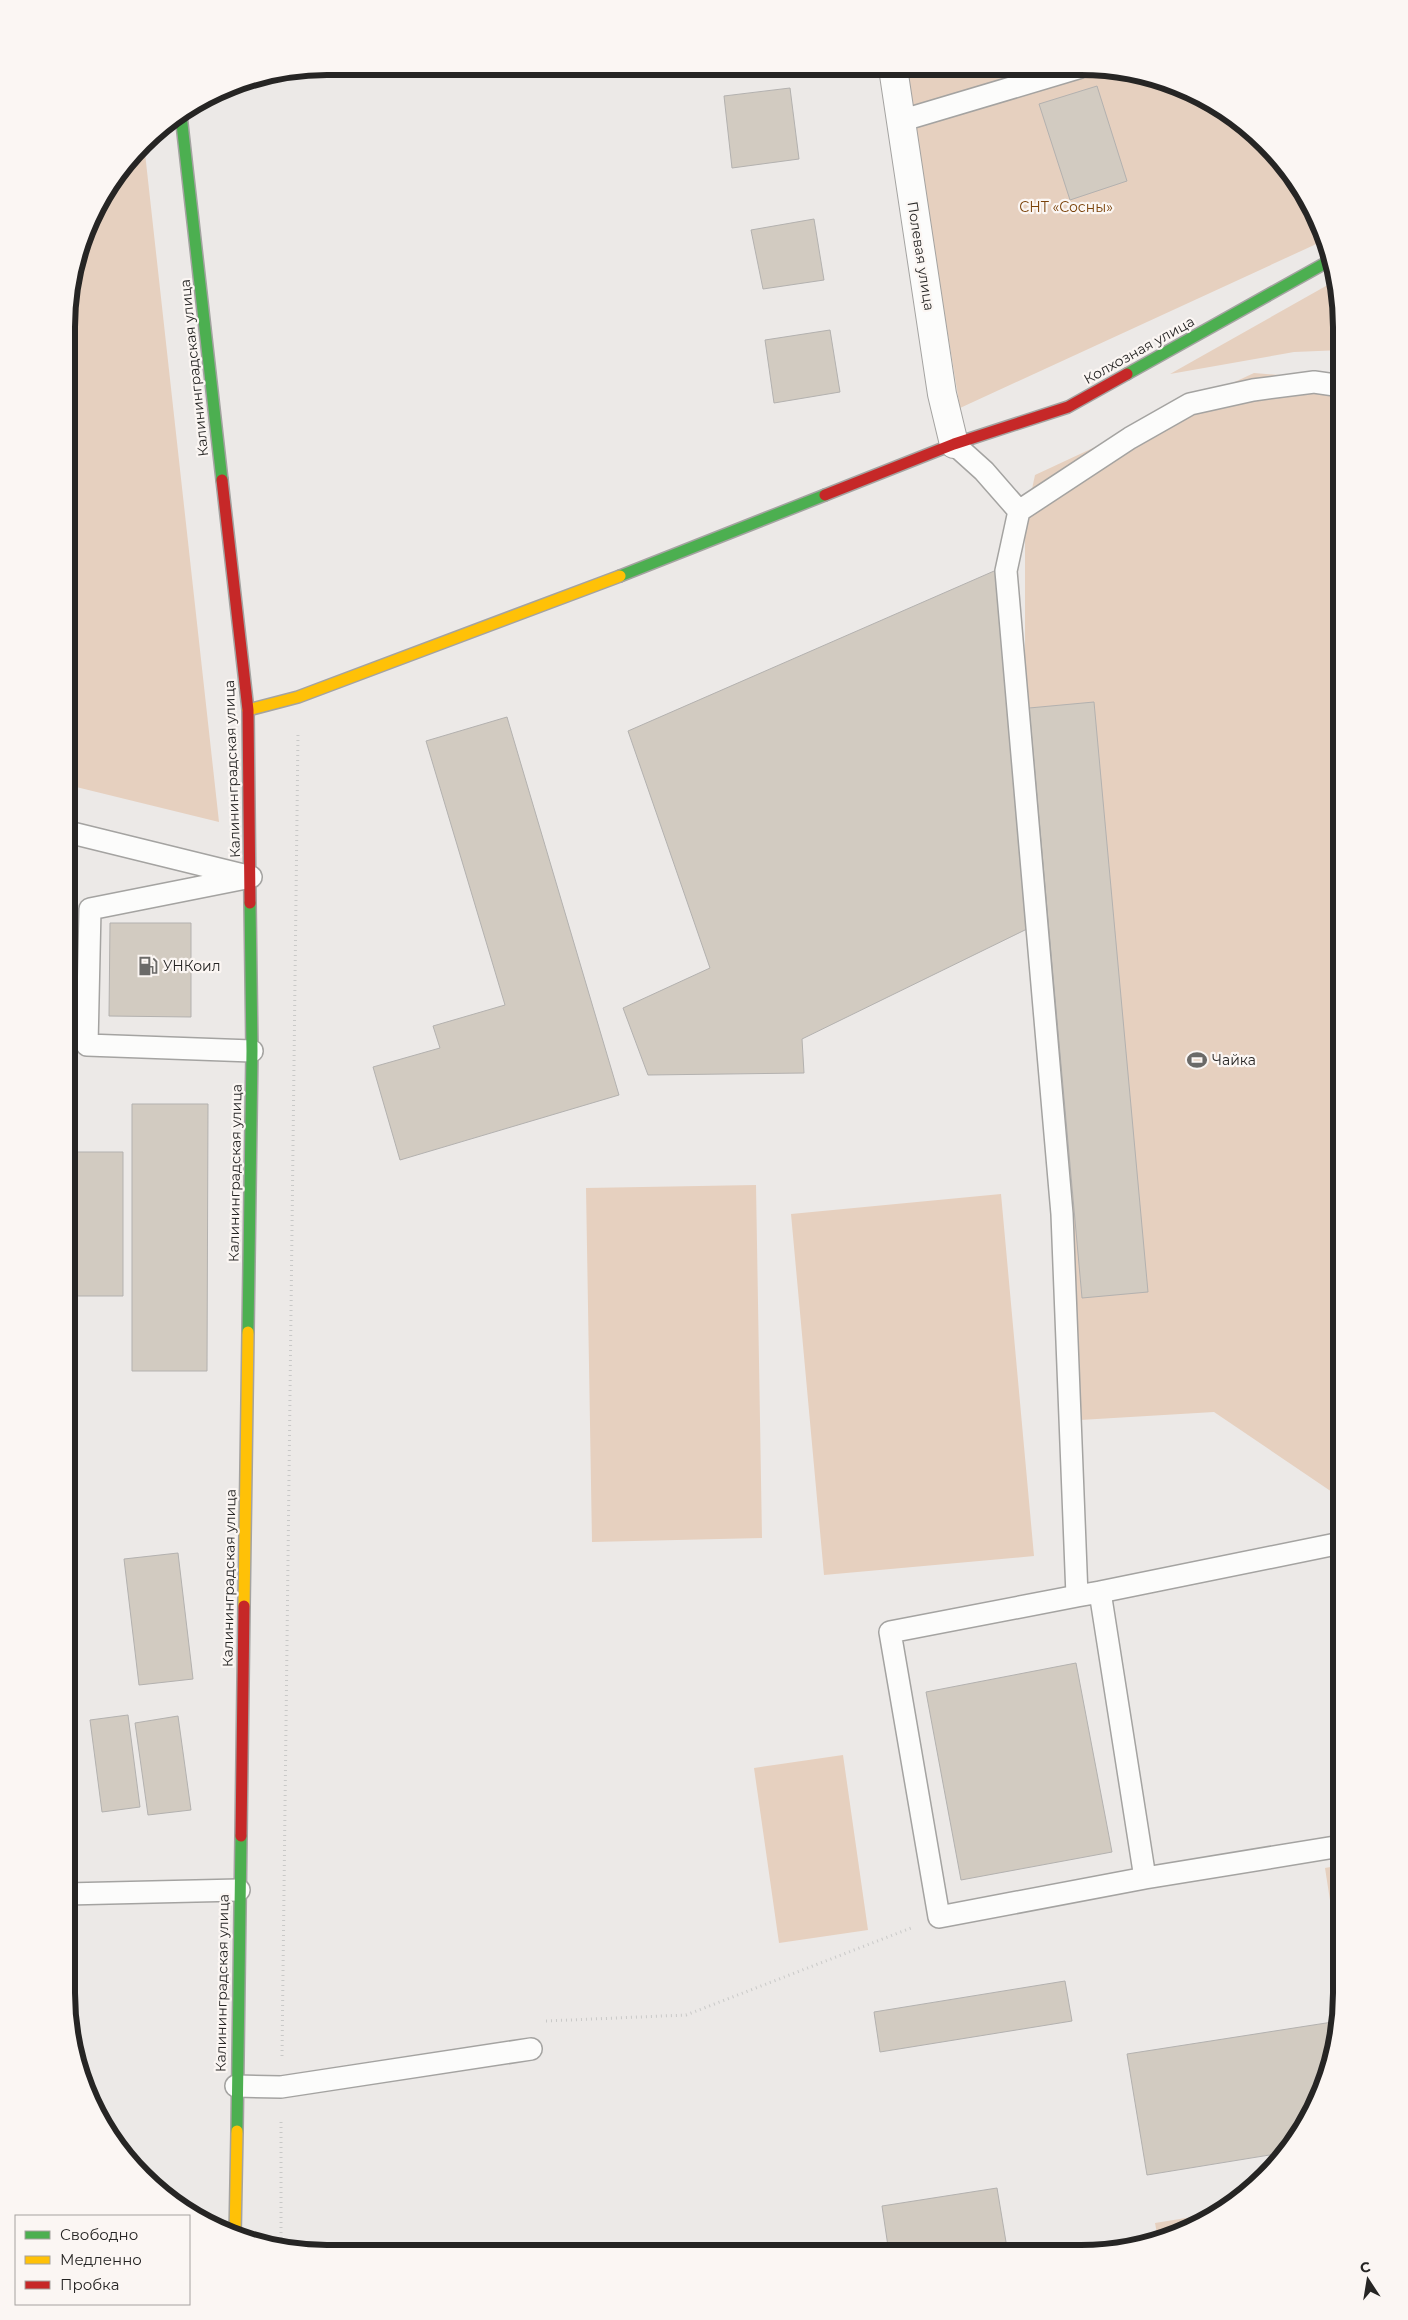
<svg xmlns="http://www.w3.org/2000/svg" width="1408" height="2320" font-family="Montserrat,sans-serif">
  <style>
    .green { fill: #e6d0bf }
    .building { fill: #d2cbc1; stroke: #b3b1af }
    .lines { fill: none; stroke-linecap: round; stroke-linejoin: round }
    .lane-casing { stroke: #a4a3a1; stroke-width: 24 }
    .street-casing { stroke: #a4a3a1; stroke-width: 30 }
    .fast-casing { stroke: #a4a3a1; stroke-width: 14 }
    .slow-casing { stroke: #a4a3a1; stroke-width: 14 }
    .jam-casing { stroke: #a4a3a1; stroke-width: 14 }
    .path { stroke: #c9c9c8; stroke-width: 3; stroke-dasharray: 1 4; stroke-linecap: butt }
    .lane { stroke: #fcfcfb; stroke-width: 21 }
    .street { stroke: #fcfcfb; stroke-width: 28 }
    .fast { stroke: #4caf50; stroke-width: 11 }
    .slow { stroke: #ffc107; stroke-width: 11 }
    .jam { stroke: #c62828; stroke-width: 11 }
    .labels { text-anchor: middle; stroke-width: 4.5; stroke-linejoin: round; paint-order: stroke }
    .park-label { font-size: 14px; fill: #7a4209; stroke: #fbf6f3 }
    .street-label { font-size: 14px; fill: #262524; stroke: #fbf6f3 }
    .poi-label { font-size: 14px; fill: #262524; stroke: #fbf6f3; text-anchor: start }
    .rim { fill: none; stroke: #262524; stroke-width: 6 }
  </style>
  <rect width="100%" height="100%" fill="#ece9e7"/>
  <!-- green -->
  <path class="green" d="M904,68L1116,69L1181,86L1240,120L1288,168L1322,227L1325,240L960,408Z
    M144,144L219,822L68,785V293L93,211Z
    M1333,282L1342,327V350L1294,352L1170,374Z
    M1254,373L1342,380L1341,1493L1332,1492L1214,1412L1080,1420L1025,707V522L1035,475Z
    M756,1185L762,1538L592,1542L586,1188Z
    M1001,1194L1034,1556L824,1575L791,1214Z
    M843,1755L868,1930L779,1943L754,1768Z
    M1341,1865V1957L1339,1958L1325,1868Z
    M1217,2213L1181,2234L1158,2239L1155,2223Z"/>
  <!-- building -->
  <path class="building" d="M1097,86L1127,181L1070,200L1039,104Z
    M790,88L799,159L732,168L724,96Z
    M1190,91L1205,100L1193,103Z
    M814,219L824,280L763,289L751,230Z
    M830,330L840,392L774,403L765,340Z
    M1001,568L1027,929L802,1039L804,1073L648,1075L623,1008L710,968L628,731Z
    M1094,702L1148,1292L1082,1298L1029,708Z
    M507,717L619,1095L400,1160L373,1067L440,1048L433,1026L505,1005L426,741Z
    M110,923H191V1017L109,1016Z
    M132,1104H208L207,1371H132Z
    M67,1152H123V1296H67Z
    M178,1553L193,1679L139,1685L124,1559Z
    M1076,1663L1112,1852L961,1880L926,1692Z
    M128,1715L140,1807L102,1812L90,1720Z
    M178,1716L191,1810L148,1815L135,1723Z
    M1065,1981L1072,2021L880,2052L874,2012Z
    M1339,2021L1328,2077L1288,2152L1147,2175L1127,2054Z
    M997,2188L1008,2254L889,2253L882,2206Z"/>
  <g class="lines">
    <defs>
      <path id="lane" d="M900,121L1078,68
        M954,444L984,471L1019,511L1130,438L1190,404L1253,390L1314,382L1342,386
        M1019,511L1006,571L1062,1214L1077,1596L1100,1592
        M68,832L243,875
        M251,877L90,909L87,1045L252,1051
        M1077,1596L890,1632L939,1917L1145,1878
        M1341,1846L1145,1878L1100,1592L1341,1543
        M66,1894L239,1890
        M236,2086L281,2087L531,2049"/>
      <path id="street" d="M893,68L942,394L954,444"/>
      <path id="fast" d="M181,115L222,480
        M1127,374L1329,261
        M620,576L825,495
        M248,1332L252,1051L250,903
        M237,2131L241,1836"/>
      <path id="slow" d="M248,710L298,697L620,576
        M244,1606L248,1332
        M235,2236L237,2131"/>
      <path id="jam" d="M222,480L248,710L250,903
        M825,495L954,444L1068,407L1127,374
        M241,1836L244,1606"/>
    </defs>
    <!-- lane casing -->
    <use href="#lane" class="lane-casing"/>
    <!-- street casing -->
    <use href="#street" class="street-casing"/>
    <!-- fast casing -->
    <use href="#fast" class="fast-casing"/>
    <!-- slow casing -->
    <use href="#slow" class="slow-casing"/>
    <!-- jam casing -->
    <use href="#jam" class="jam-casing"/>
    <!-- path -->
    <path class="path" d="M546,2021L686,2015L911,1928
      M282,2056L298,733
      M281,2248V2118"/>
    <!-- lane -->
    <use href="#lane" class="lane"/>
    <!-- street -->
    <use href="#street" class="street"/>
    <!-- fast -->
    <use href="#fast" class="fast"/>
    <!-- slow -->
    <use href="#slow" class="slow"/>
    <!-- jam -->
    <use href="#jam" class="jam"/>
  </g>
  <!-- icons -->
  <defs>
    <symbol id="fuel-bare" viewBox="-9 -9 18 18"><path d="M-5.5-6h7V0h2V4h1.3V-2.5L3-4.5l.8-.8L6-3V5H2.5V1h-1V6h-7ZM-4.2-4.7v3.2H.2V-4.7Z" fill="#6b6a68" stroke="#fbf6f3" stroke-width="2.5" paint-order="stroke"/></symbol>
    <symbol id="stadium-bare" viewBox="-9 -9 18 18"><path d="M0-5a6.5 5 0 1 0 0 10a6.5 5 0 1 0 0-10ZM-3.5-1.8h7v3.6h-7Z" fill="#6b6a68" stroke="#fbf6f3" stroke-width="2.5" paint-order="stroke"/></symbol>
  </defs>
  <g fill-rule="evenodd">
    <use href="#fuel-bare" x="134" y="952" width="28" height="28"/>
    <use href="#stadium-bare" x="1183" y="1046" width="28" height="28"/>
  </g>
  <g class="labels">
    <!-- park labels -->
    <g class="park-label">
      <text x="1066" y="212">СНТ «Сосны»</text>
    </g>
    <!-- street labels -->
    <g class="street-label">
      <text transform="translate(921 256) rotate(81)" y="5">Полевая улица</text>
      <text transform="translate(1139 350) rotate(-29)" y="5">Колхозная улица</text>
      <text transform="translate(194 368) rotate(-96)" y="5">Калининградская улица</text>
      <text transform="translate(232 769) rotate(-92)" y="5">Калининградская улица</text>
      <text transform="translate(235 1173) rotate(-89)" y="5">Калининградская улица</text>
      <text transform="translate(229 1578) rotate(-89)" y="5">Калининградская улица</text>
      <text transform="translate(222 1983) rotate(-89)" y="5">Калининградская улица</text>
    </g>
    <!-- poi labels -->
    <g class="poi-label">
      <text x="163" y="971">УНКоил</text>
      <text x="1212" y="1065">Чайка</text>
    </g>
  </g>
  <!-- crop -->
  <path d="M0 0H1408V2320H0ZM327 75H1081A252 252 0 0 1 1333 327V1993A252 252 0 0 1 1081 2245H327A252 252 0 0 1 75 1993V327A252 252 0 0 1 327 75Z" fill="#fbf6f3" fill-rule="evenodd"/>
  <path class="rim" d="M327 75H1081A252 252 0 0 1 1333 327V1993A252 252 0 0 1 1081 2245H327A252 252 0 0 1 75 1993V327A252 252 0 0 1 327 75Z"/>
  <!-- legend -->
  <rect x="15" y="2215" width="175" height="90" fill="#fbf6f3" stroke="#a6a2a0"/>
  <rect x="25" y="2231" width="25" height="8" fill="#4caf50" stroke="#a6a2a0"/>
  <text x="60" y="2240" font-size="15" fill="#262524">Свободно</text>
  <rect x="25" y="2256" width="25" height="8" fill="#ffc107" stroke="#a6a2a0"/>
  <text x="60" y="2265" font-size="15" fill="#262524">Медленно</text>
  <rect x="25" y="2281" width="25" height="8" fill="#c62828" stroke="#a6a2a0"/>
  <text x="60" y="2290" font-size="15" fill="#262524">Пробка</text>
  <!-- north arrow -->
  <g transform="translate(1368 2280) rotate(348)" stroke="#fbf6f3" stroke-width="4" paint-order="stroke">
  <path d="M0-4L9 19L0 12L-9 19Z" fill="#262524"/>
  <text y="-8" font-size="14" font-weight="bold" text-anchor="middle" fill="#262524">С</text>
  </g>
</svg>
